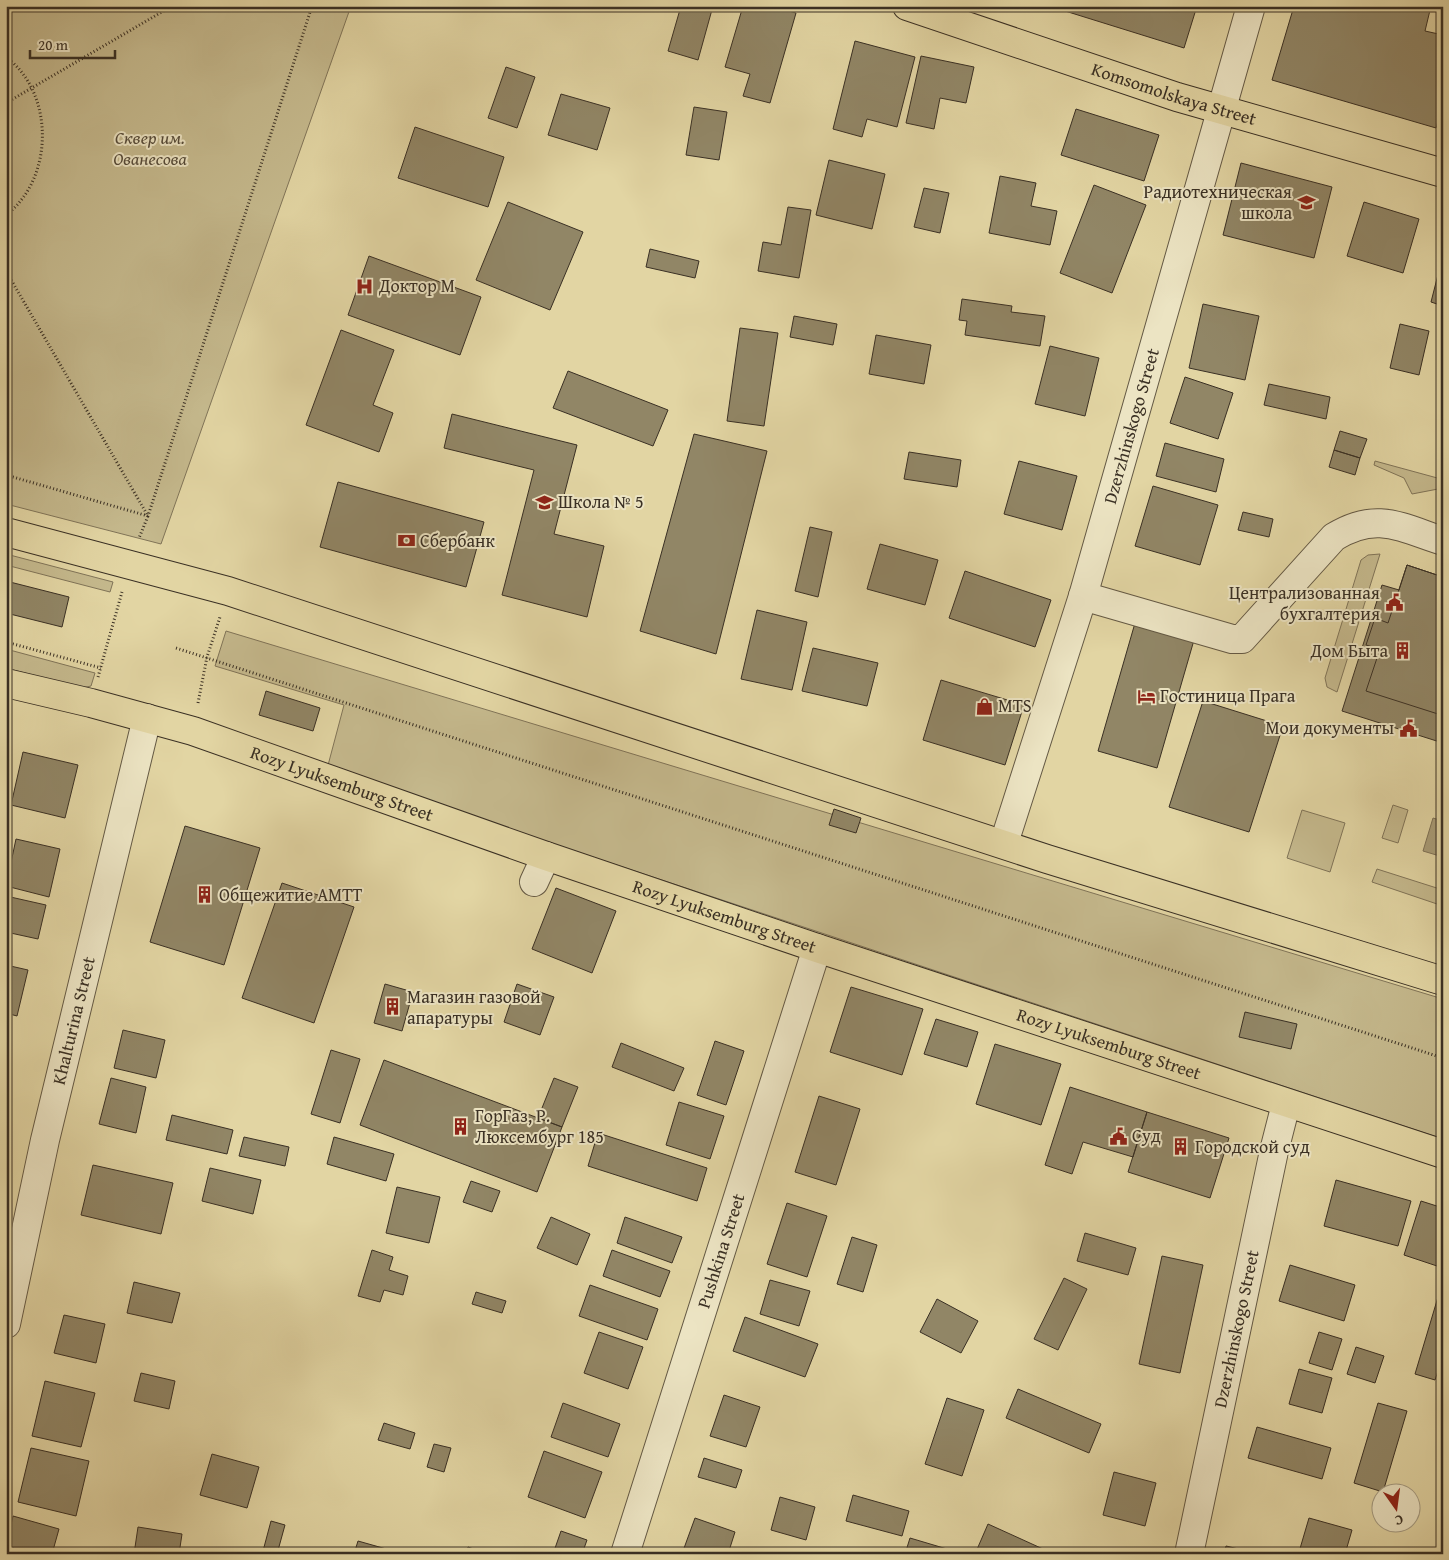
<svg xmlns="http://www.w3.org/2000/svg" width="1449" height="1560" font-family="'Gentium Book Plus',serif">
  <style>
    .green { fill: #c5b98d; stroke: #807458 }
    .water { fill: #a99d78; stroke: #7d7156 }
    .building { fill: #918666; stroke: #3a3024 }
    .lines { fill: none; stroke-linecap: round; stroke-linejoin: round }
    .minor-casing { stroke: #645944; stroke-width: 30 }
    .major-casing { stroke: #3a3024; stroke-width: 30 }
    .path { stroke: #3a3024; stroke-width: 3; stroke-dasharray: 1 2.5; stroke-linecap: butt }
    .minor { stroke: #ece4c3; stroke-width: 28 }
    .major { stroke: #e2d5a3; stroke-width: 28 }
    .labels { text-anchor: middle; stroke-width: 4; stroke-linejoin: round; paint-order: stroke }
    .street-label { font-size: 18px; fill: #3a3024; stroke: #ece4c3 }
    .park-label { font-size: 18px; font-style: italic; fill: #564b39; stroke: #ece4c3 }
    .poi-label { font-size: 18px; fill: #3a3024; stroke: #ece4c3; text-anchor: start }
  </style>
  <rect width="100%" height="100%" fill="#e2d5a3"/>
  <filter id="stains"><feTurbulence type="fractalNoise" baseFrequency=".004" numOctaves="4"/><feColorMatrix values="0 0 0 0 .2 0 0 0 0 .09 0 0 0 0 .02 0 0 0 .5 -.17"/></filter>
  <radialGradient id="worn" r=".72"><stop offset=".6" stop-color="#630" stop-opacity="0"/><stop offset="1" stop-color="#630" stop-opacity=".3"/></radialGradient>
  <!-- green -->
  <path class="green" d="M6,6H351L161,544L6,504Z
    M1375,461L1441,479L1438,489L1412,494L1404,478L1374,465Z
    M6,554L113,582L110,592L6,565Z
    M1380,554L1337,692L1327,687L1325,678L1361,560L1368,555Z
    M226,631L1443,999V1139L327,769L344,705L215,666Z
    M6,649L95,673L91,686L82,688L6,668Z
    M1393,805L1408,810L1398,843L1382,838Z
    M1302,810L1345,823L1330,872L1287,858Z
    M1377,869L1443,890V906L1372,882Z"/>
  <!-- water -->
  <path class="water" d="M1433,818L1443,821V857L1423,851Z"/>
  <!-- building -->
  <path class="building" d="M681,6H713L698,60L668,51Z
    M743,6H771L796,13L770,103L743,96L750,74L725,67Z
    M1049,6H1197L1184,48Z
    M1294,6H1431L1425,31L1443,35V104L1436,128L1272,80Z
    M855,41L915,57L897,127L867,119L862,137L833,129Z
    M921,56L974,67L966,103L940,98L934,129L906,123Z
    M506,67L535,77L517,128L488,118Z
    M561,94L610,108L597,150L548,135Z
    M694,107L727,112L719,160L686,155Z
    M1076,109L1159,135L1144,181L1061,155Z
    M415,127L504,157L488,207L398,178Z
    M829,160L885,174L872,229L816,215Z
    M1241,163L1332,187L1314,258L1223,235Z
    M1000,176L1036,183L1031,206L1057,211L1050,245L989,233Z
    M1094,185L1146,205L1112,293L1060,273Z
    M924,188L949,193L940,233L914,227Z
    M508,202L583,232L550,310L476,280Z
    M1364,202L1419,219L1403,273L1347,256Z
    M788,207L811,210L799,278L758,271L763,242L781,245Z
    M650,249L699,261L695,278L646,267Z
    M1443,255V306L1431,302Z
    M369,256L481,297L460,355L348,315Z
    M962,299L1012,306L1011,312L1045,316L1040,346L965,335L967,321L959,320Z
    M1203,304L1259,316L1245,380L1189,368Z
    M794,316L837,324L833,345L790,337Z
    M1400,324L1429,331L1419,375L1390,368Z
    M740,328L778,333L764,426L727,421Z
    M341,330L394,350L373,405L393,413L379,452L306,425Z
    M876,335L931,345L924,384L869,374Z
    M1050,346L1099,358L1085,416L1035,404Z
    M568,371L668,410L653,446L553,408Z
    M1185,377L1233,393L1218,439L1170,423Z
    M1269,384L1330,397L1326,419L1264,405Z
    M452,414L577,445L554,534L604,546L587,617L502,595L534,470L444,448Z
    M1340,431L1367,439L1360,458L1334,450Z
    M694,434L767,451L716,654L640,631Z
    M1165,443L1224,459L1216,492L1156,476Z
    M1334,450L1360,458L1355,475L1329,467Z
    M909,452L961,460L957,487L904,479Z
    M1019,461L1077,476L1062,530L1004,514Z
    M338,482L484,522L466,587L320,547Z
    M1153,486L1218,505L1200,565L1135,546Z
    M1243,512L1273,519L1269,537L1238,530Z
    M810,527L832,532L818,597L795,591Z
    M880,544L938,560L925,605L867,589Z
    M1407,565L1443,577V743L1342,711L1382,585L1399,590Z
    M1407,565L1443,577V701L1438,714L1366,691L1380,649L1366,645L1375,618L1388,623Z
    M965,571L1051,600L1035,647L949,618Z
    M6,581L69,597L62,627L6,613Z
    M757,610L807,622L792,690L741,679Z
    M1135,623L1194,640L1157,768L1098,751Z
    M813,648L878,663L867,706L802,691Z
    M941,680L1024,705L1005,765L923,740Z
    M266,691L320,708L313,731L259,715Z
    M1203,701L1283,726L1249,832L1169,807Z
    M23,752L78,765L65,818L11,805Z
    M834,809L861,818L856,833L829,825Z
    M185,826L260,848L224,965L150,942Z
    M16,839L60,849L49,897L6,886Z
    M282,883L354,907L314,1023L242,998Z
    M556,888L616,911L592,973L532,949Z
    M6,896L46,905L38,939L6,932Z
    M6,965L28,970L17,1016L6,1013Z
    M385,984L413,992L402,1031L374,1023Z
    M517,984L554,997L540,1035L504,1022Z
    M851,987L923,1009L902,1075L830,1052Z
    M1245,1012L1297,1024L1291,1049L1239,1037Z
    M936,1019L978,1032L967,1067L924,1054Z
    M123,1030L165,1040L156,1078L114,1068Z
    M715,1041L744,1051L726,1105L697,1095Z
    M621,1043L684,1068L674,1091L612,1067Z
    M995,1044L1061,1064L1041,1125L976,1104Z
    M6,1049L11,1050L7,1068H6Z
    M331,1050L360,1059L340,1123L311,1114Z
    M384,1060L562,1127L537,1192L360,1125Z
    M111,1078L146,1087L136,1133L99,1124Z
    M554,1078L578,1087L562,1127L538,1118Z
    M1070,1087L1147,1112L1133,1157L1083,1142L1072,1174L1045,1165Z
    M819,1096L860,1109L836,1185L795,1172Z
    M679,1102L724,1116L710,1159L666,1145Z
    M1147,1112L1229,1138L1210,1198L1128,1172Z
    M172,1115L233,1130L227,1154L166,1140Z
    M598,1133L707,1168L697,1201L588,1166Z
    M244,1137L289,1147L285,1166L239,1156Z
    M334,1137L394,1154L386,1181L327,1164Z
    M93,1165L173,1183L161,1234L81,1215Z
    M210,1168L261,1180L253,1214L202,1201Z
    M1336,1180L1411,1201L1398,1246L1324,1226Z
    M471,1181L500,1191L492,1212L463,1202Z
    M397,1187L440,1197L429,1243L386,1233Z
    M1421,1201L1443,1208V1268L1404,1255Z
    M787,1203L827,1216L807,1277L767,1264Z
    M551,1217L590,1234L577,1265L537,1248Z
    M625,1217L682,1237L672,1263L617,1243Z
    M1085,1233L1136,1248L1128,1275L1077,1261Z
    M852,1237L877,1245L863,1292L837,1284Z
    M372,1250L393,1257L389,1270L408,1276L403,1295L384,1290L380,1302L358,1296Z
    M612,1250L670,1271L660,1297L603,1276Z
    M1162,1256L1203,1265L1180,1373L1139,1364Z
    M1290,1265L1355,1285L1344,1321L1279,1301Z
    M1064,1278L1087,1289L1058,1350L1034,1339Z
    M770,1280L810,1291L799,1326L760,1314Z
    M134,1282L180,1293L172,1323L127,1313Z
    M590,1285L658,1309L647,1340L579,1316Z
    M476,1292L506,1301L502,1313L472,1304Z
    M1438,1297L1443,1299V1356L1435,1380L1415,1374Z
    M937,1299L978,1321L961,1353L920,1332Z
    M64,1315L105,1324L96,1363L54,1353Z
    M745,1317L818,1344L805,1377L733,1351Z
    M599,1332L643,1347L628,1389L584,1373Z
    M1319,1332L1342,1339L1332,1370L1309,1363Z
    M1356,1347L1384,1356L1375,1383L1347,1374Z
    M1299,1369L1332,1378L1322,1413L1289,1404Z
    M141,1373L175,1381L169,1409L134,1401Z
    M45,1381L95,1393L81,1447L32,1436Z
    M1018,1389L1101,1424L1089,1453L1006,1418Z
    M724,1395L760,1407L746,1447L710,1436Z
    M947,1398L984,1410L962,1476L925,1464Z
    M563,1403L620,1424L608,1457L551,1437Z
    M1378,1403L1407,1411L1383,1492L1354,1483Z
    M384,1423L415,1433L410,1449L378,1440Z
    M1257,1427L1331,1448L1322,1479L1248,1458Z
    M434,1444L451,1448L444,1472L427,1467Z
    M31,1448L89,1461L76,1516L18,1502Z
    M544,1451L602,1472L585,1518L528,1497Z
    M212,1454L259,1467L247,1508L200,1495Z
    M704,1458L742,1470L736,1488L698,1477Z
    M1114,1472L1156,1483L1145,1526L1103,1515Z
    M853,1495L909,1511L902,1536L846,1521Z
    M780,1497L815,1507L806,1540L771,1530Z
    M13,1516L59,1529L52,1554H33L6,1546Z
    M695,1518L735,1532L728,1554H690L683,1551Z
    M1309,1518L1352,1530L1345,1554L1299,1552Z
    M271,1521L285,1525L277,1554L263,1551Z
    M988,1524L1054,1554H975Z
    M138,1527L182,1534L179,1554H134Z
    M561,1531L587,1540L582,1554H553Z
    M910,1538L947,1549L946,1554H905Z
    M358,1541L397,1552L396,1554H354Z
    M1226,1546L1260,1554H1224Z
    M468,1547L488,1554H466Z"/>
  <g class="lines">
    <defs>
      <g id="minor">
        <path d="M1083,596L1232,639H1242L1334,537C1376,511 1400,527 1443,541"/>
        <path id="s1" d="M1004,843L1083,596L1251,6"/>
        <path d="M534,882L546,856"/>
        <path id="s2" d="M6,1324L45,1140L147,718"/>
        <path id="s3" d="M625,1554L817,948"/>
        <path id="s4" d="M1189,1554L1274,1151L1286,1104"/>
      </g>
      <g id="major">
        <path id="s5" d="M907,6L1177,97L1443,173"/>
        <path d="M6,532L228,591L1047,859L1443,981"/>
        <path id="s6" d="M6,683L91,703L193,731L546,856L817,948L1443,1154"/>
      </g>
    </defs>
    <!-- minor casing -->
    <use href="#minor" class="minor-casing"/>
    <!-- major casing -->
    <use href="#major" class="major-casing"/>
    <!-- path -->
    <path class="path" d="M6,57C55,93 54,179 6,215
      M6,103L172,6
      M6,271L148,516L139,538
      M6,475L148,516L312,6
      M6,642L101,668
      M176,648L1443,1058
      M98,677L122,592
      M198,703L207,657L220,617"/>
    <!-- minor -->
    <use href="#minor" class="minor"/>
    <!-- major -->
    <use href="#major" class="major"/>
  </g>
  <!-- icons -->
  <defs>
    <symbol id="school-bare" viewBox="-9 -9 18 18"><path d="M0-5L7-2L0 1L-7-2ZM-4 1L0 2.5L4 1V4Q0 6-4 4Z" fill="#8f2418" stroke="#ece4c3" stroke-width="2.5" paint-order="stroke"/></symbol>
    <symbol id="hospital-bare" viewBox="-9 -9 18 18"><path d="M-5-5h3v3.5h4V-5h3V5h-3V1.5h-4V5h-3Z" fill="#8f2418" stroke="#ece4c3" stroke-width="2.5" paint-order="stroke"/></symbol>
    <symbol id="bank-bare" viewBox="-9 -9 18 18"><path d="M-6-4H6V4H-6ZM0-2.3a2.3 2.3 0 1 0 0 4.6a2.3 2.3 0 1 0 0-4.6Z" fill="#8f2418" stroke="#ece4c3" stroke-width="2.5" paint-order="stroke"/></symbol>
    <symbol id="civic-bare" viewBox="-9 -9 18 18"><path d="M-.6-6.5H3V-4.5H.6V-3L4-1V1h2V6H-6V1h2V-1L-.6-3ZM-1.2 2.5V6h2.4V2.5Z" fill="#8f2418" stroke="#ece4c3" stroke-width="2.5" paint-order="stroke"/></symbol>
    <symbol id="building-bare" viewBox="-9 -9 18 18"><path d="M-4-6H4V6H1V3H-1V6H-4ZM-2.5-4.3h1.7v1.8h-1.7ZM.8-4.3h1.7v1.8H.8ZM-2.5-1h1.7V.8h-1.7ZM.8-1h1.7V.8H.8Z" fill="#8f2418" stroke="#ece4c3" stroke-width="2.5" paint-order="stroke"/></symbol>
    <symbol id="hotel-bare" viewBox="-9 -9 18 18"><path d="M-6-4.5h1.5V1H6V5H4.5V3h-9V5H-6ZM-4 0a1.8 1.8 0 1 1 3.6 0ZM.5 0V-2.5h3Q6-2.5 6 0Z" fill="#8f2418" stroke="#ece4c3" stroke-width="2.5" paint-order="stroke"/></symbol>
    <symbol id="shop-bare" viewBox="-9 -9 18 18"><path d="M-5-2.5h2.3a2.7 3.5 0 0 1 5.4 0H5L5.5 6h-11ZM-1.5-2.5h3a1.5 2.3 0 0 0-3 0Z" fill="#8f2418" stroke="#ece4c3" stroke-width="2.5" paint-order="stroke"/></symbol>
  </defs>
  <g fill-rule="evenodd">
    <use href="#school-bare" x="1294" y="190" width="25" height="25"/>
    <use href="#hospital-bare" x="352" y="274" width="25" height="25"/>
    <use href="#school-bare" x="532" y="490" width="25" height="25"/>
    <use href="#bank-bare" x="394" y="528" width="25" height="25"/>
    <use href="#civic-bare" x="1382" y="590" width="25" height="25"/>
    <use href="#building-bare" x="1390" y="638" width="25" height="25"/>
    <use href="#hotel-bare" x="1134" y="684" width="25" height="25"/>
    <use href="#shop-bare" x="972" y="694" width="25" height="25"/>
    <use href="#civic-bare" x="1396" y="716" width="25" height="25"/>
    <use href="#building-bare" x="192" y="882" width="25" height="25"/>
    <use href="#building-bare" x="380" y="994" width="25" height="25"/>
    <use href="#building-bare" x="448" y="1114" width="25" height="25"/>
    <use href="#civic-bare" x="1106" y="1124" width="25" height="25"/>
    <use href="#building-bare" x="1168" y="1134" width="25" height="25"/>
  </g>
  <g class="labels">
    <!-- street labels -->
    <g class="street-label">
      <text dy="6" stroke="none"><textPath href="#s5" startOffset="281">Komsomolskaya Street</textPath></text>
      <text dy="6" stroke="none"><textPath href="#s1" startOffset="436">Dzerzhinskogo Street</textPath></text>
      <text dy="6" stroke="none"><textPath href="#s6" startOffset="351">Rozy Lyuksemburg Street</textPath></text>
      <text dy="6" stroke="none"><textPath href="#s6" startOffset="756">Rozy Lyuksemburg Street</textPath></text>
      <text dy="6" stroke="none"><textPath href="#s2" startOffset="311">Khalturina Street</textPath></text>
      <text dy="6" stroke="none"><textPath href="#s6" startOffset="1161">Rozy Lyuksemburg Street</textPath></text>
      <text dy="6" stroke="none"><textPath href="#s3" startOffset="318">Pushkina Street</textPath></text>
      <text dy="6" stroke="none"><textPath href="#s4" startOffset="230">Dzerzhinskogo Street</textPath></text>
    </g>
    <!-- park labels -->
    <g class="park-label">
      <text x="150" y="144">Сквер им.<tspan x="150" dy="21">Ованесова</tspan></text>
    </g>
    <!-- poi labels -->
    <g class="poi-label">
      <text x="1292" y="198" text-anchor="end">Радиотехническая<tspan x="1292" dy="21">школа</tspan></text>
      <text x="379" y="292">Доктор М</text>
      <text x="558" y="508">Школа № 5</text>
      <text x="420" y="547">Сбербанк</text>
      <text x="1380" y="599" text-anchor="end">Централизованная<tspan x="1380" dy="21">бухгалтерия</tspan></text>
      <text x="1388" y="657" text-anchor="end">Дом Быта</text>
      <text x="1160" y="702">Гостиница Прага</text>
      <text x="998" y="712">MTS</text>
      <text x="1394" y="734" text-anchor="end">Мои документы</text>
      <text x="219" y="901">Общежитие АМТТ</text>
      <text x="407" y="1003">Магазин газовой<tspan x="407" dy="21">апаратуры</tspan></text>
      <text x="475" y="1122">ГорГаз, Р.<tspan x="475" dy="21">Люксембург 185</tspan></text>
      <text x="1132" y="1142">Суд</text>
      <text x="1195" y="1153">Городской суд</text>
    </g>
  </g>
  <!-- margin -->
  <rect width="1449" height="1560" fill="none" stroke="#e2d5a3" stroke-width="25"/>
  <rect x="8" y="8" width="1434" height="1545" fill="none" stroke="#3a3024" stroke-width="2.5"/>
  <rect x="12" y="12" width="1424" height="1535" fill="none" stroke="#3a3024"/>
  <!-- north arrow -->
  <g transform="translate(1396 1508) rotate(166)"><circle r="24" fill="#ece4c3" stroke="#a59c83"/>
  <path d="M0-4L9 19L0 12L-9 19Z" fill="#8f2418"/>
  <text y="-8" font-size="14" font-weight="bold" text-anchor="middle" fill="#3a3024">С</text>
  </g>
  <!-- scale -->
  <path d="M30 50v8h85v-8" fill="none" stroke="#3a3024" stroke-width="2.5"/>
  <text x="38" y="50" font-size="15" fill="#3a3024" stroke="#ece4c3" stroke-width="4" paint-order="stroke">20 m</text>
  <rect width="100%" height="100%" filter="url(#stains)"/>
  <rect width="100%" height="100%" fill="url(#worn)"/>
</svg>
